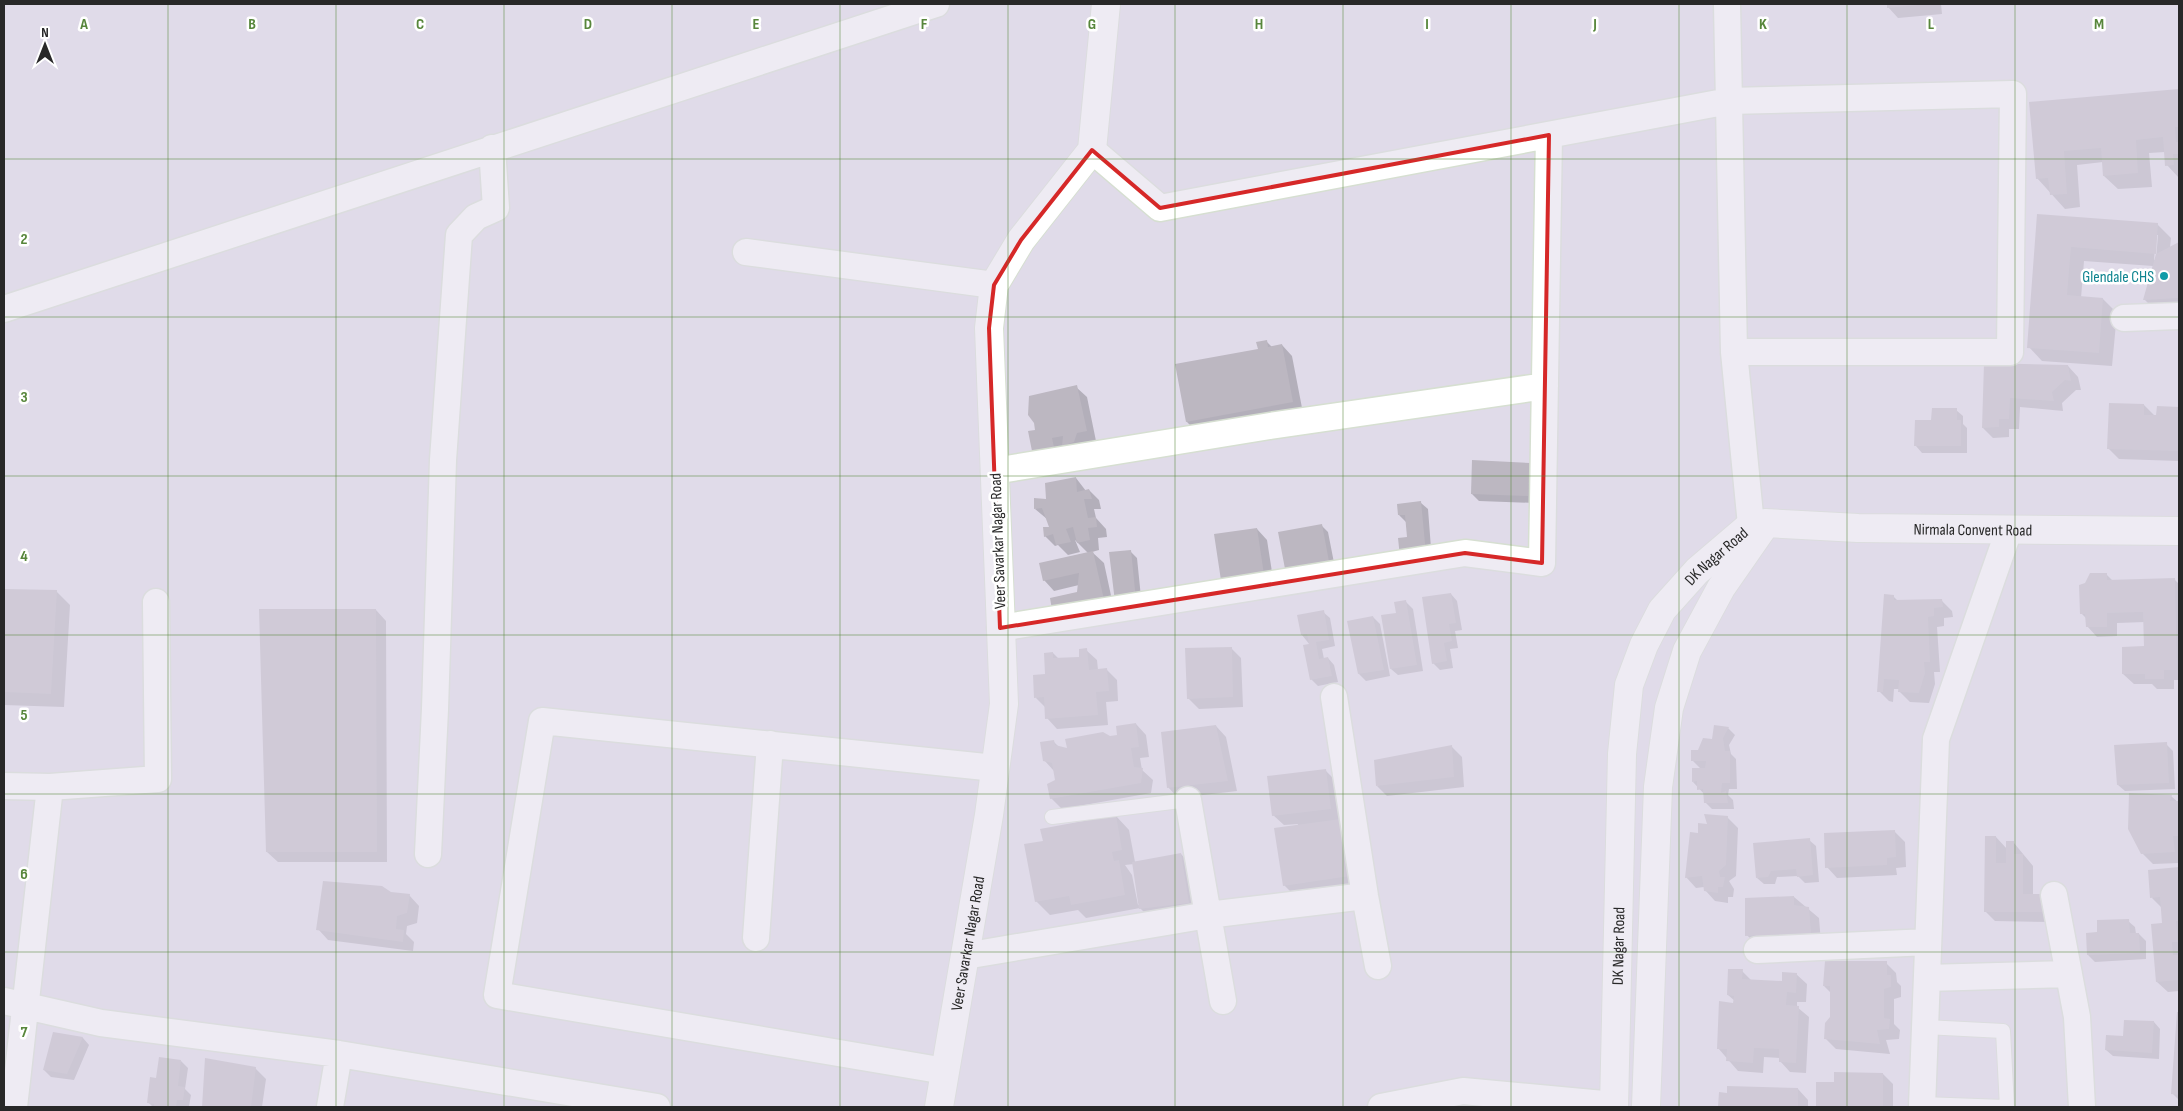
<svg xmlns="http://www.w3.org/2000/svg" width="2183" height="1111" font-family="'Sofia Sans Condensed',sans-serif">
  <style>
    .shadow { fill: #0003; fill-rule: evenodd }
    .building { fill: #bcb7c1 }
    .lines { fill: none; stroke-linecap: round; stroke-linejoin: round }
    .lane-casing { stroke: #d6dfd1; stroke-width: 16 }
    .street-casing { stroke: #d6dfd1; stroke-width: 29 }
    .secondary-casing { stroke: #d6dfd1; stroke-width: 30 }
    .lane { stroke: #fff; stroke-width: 14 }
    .street { stroke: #fff; stroke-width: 26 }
    .secondary { stroke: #fff; stroke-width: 28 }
    .marked { fill: none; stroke: #d62828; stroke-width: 4; stroke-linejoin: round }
    .grid { fill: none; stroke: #57863b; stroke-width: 1; stroke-opacity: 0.55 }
    .culture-dot { fill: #0f9aa8; stroke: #fff; stroke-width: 2 }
    .labels { text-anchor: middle; stroke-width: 5; stroke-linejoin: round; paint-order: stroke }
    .culture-label { font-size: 16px; fill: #0d838f; stroke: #fff; text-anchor: end }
    .street-label { font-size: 16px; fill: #282828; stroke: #fff }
    .grid-label { font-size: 16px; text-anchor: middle; font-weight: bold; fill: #57863b; stroke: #fff; stroke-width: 5; stroke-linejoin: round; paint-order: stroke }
  </style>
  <rect width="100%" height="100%" fill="#e0dbe9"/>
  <!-- shadow -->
  <path class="shadow" d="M1888,4H1941L1942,14L1898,18L1888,7Z
    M2179,90V178L2167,165L2165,152L2149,153L2152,187L2118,189L2104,176L2103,162L2077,165L2080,207L2065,209L2037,178L2031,103Z
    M2038,215L2157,224L2171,238L2170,248L2179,243V312L2158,313L2144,299L2153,266L2084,261L2081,298L2103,299L2117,313L2112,366L2042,361L2029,347ZM2156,235H2158L2156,260H2154Z
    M1266,341L1272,347L1282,345L1292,356L1303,413L1197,432L1187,422L1176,365L1259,350Z
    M1985,365L2068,366L2078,377L2081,390H2076L2062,403L2063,411L2020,407L2019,429H2009V437L1993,438L1983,428Z
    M1076,387L1087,397L1096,441L1044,461L1034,450L1037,431Z
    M2144,405L2155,416H2157L2158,407L2179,408V461L2119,459L2108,448Z
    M1956,410L1963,416V424L1967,428V453H1922L1916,446L1932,421Z
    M1529,464L1536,471L1535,503L1479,501L1472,494Z
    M1076,478L1086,491L1089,490L1099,500L1101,509H1094L1096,518L1106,529L1107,537L1098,538L1099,550L1092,552L1104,563L1115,614L1078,593L1079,585L1054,591L1044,580L1089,554L1075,540L1080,552L1068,555L1058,545L1055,546L1045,536L1051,529L1047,519L1035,509Z
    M1421,503L1428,509L1432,561L1409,538L1406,522L1399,515Z
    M1321,525L1328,532L1336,573L1280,533Z
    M1257,529L1267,540L1275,591L1223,587Z
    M1130,551L1137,558L1142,607L1123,609Z
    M2106,574L2113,581L2174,579L2179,584V680H2174V689H2157L2152,684H2134L2123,674L2145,647V622L2117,623V636L2097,637L2087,626V619L2081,613Z
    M4,590L56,591L70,605L64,707L4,705Z
    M1451,594L1457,601L1462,630L1455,631L1458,648L1450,649L1453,668L1440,670L1433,663Z
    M1893,596L1899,602L1942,601L1952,611L1953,617L1944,618V626L1937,627L1940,672H1934L1935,684L1929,703L1910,702L1899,691L1900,689H1894L1893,702L1889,701L1879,691Z
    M1406,602L1413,609L1423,671L1398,675L1391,669L1397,614Z
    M376,610L386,621L387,862H278L267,852Z
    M1323,612L1330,618L1335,646L1322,649L1324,659L1328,658L1334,665L1338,682L1318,686L1311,679L1310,645L1302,635Z
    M1373,617L1380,624L1390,676L1366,681L1359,674Z
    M1231,648L1241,658L1243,707L1199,709L1188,698Z
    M1086,650L1097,660L1098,670L1106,669L1117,680L1118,701L1106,702L1108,725L1057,729L1047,718L1046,708L1036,698L1047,675L1053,653L1059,659L1080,658Z
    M1136,724L1146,735L1149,757L1140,758L1142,770L1153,780L1151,793L1062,809L1051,798L1056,780L1054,771L1044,760L1054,742L1060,748L1068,749L1118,736Z
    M1216,726L1226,737L1237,791L1178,798L1168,787Z
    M1715,726L1728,728L1735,735L1729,745L1731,754L1736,759L1737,789H1729L1728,795L1733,800L1734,809H1712L1705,802V795L1693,782L1701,769L1693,761L1699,751L1713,740Z
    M2166,744L2173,751L2175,789L2125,791L2118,785Z
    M1452,747L1462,757L1464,787L1387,796L1377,786Z
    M1326,771L1336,781L1367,885L1295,896L1284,885L1298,824L1284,825L1273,815Z
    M2171,796L2179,803V863L2153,864L2142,853Z
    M1116,816L1129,830L1135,862L1181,854L1191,865L1199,913L1151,919L1140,908L1086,918L1078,910L1050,915L1036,901L1044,842ZM1134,864L1140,905H1138L1132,875L1125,865Z
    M1727,817L1738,828L1736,876L1729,881L1734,889L1733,897H1728V903L1715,901L1705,890L1704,887L1696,888L1686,877L1700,834L1708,826Z
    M1894,831L1905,842L1906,867L1896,868L1897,875L1837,878L1827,867Z
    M1996,837L2007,849L2014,843L2033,866V895H2041L2052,922L1995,921L1985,911Z
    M1809,840L1816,846L1819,882L1805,883L1798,876L1777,877L1775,884H1764L1757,878Z
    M2179,868V991L2168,992L2157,982L2152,925H2164L2162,908L2152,898Z
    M391,893L409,895L419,906L417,923L407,926L406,934L414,942L413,951L328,940L318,929Z
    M1794,897L1819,918L1821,943L1757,946L1747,935Z
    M2128,921L2135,927L2136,934H2139L2146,941V959L2095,962L2088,955L2098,934Z
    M1886,963L1896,973L1897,982L1901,986V997L1894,999V1024L1900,1030L1899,1039L1886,1040L1890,1054L1836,1049L1826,1039L1831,1017V993L1824,986Z
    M1742,971L1752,981L1783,982L1796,974L1807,984L1806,1002H1797V1007L1809,1017L1806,1073L1790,1072L1780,1061V1058L1764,1057L1763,1073L1738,1071L1718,1048L1735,1004V1001L1728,995Z
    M2178,1013H2179V1100L2173,1094Z
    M2154,1022L2160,1029L2159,1059L2113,1056L2106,1050Z
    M54,1034L83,1038L89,1045L74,1080L51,1077L44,1070Z
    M206,1059L255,1068L266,1079L262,1107H203Z
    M181,1061L188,1068L185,1089L191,1095L189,1106L153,1107L148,1102L158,1079Z
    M1883,1074L1893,1084V1107H1817V1083H1835Z
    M1798,1089L1808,1100V1107H1720V1094Z"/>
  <!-- building -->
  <path class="building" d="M1887,4H1919V5L1887,8Z
    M2179,89V127H2175L2176,142H2179V154H2173L2174,165L2165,166L2163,137L2136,140L2138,173L2103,176L2101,148L2064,151L2067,194L2050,195L2048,178L2036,179L2029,102Z
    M2037,214L2158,223L2156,254L2179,242V298L2143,300L2156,254L2071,247L2067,295L2103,298L2099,353L2027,348Z
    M1267,340L1268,347L1282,344L1293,402L1186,422L1175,364L1258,349L1256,342Z
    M1984,363L2068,365L2071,381L2065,380L2052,392L2054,401L2010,398L2009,419H1999V427L1982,428Z
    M1077,385L1087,431L1077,433L1074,442L1062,446L1063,436L1052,438L1054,447L1032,451L1028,431L1035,430L1034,423L1028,415L1029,396Z
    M2109,403L2144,404V415H2156L2157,406L2179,407L2178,451L2107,449Z
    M1932,408H1957V420H1961V446H1914L1915,420H1931Z
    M1472,460L1530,463L1528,496L1471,494Z
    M1076,477L1077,492L1089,489L1092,499H1084L1088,518L1096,517L1097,527L1088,528L1090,540L1077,543L1073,527L1066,529L1071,542L1056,545L1053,534L1044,537L1043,527H1049L1042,508L1034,509V498L1046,499L1045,483Z
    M1421,501L1426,554L1400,557L1398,538L1407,537L1405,515H1398L1397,504Z
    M1322,524L1330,567L1286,574L1278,532Z
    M1257,528L1265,581L1222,587L1214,534Z
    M1131,550L1136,600L1115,602L1109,552Z
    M1093,551L1105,604L1053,615L1050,598L1077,592L1079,573L1043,581L1039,563Z
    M2090,573H2107V580L2175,578L2177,670H2164V679H2145V674H2122V647L2144,646L2143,612L2107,613V627H2086L2085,614H2080L2079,585L2085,583Z
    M4,589L57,590L51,694L4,692Z
    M1451,593L1456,623L1449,624L1452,641L1444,643L1447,661L1432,664L1422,597Z
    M1884,594L1894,595V600L1942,599L1943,607L1934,608V616L1928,617L1930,662H1924L1925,673L1919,693L1898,692L1899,680L1884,679L1883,692H1877Z
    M1406,600L1417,665L1390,669L1381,615L1396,613L1394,602Z
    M259,609H376L377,852H266Z
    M1324,610L1329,640L1316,642L1319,659L1328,657L1332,676L1310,680L1303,645L1309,644L1307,634L1301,635L1297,615Z
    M1373,616L1384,670L1358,674L1347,621Z
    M1232,647L1233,697L1187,699L1185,648Z
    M1087,648L1089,670L1107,668L1109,691L1096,692L1098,715L1045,719L1044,697L1034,698L1033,675L1045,674L1044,653L1053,652V658L1079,657V649Z
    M1136,723L1139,747L1131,748L1134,767L1143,768L1141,783L1050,799L1047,784L1055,780L1052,763L1043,761L1040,742L1054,740L1055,745L1067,748L1065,739L1103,732L1110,736L1117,735L1116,726Z
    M1216,725L1228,781L1167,788L1161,732Z
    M1714,725L1729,727L1723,738L1725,751H1730V783H1722L1721,793L1726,791L1728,803H1704L1703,789L1697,790V781L1692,782V768H1705L1706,761H1691V750H1698L1703,738L1712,739Z
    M2167,742L2169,783L2117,785L2114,745Z
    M1452,745L1454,777L1376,786L1374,760Z
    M1326,769L1331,809L1272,816L1267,776Z
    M2129,793L2172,795L2170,801H2179V836H2173L2175,852L2141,854L2128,829Z
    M1704,814L1728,816L1726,865L1719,871L1720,877H1725L1723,887H1718V893L1704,891L1702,876L1685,878L1690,832L1698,833V823L1707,824Z
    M1116,815L1122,850L1112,852L1114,861L1119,860L1125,895L1071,905L1069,896L1035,902L1024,844L1043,841L1040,829Z
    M1348,818L1357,875L1283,886L1274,828Z
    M1895,830L1896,857L1887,858V865L1825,868L1824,833Z
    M1985,836H1996V863H2006V841H2014V854H2023V894H2042V912H1984Z
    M1810,838L1813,875L1797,877L1796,869L1771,871L1768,877L1756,878L1753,843Z
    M1181,853L1189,903L1139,909L1132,862Z
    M2179,867V921H2176L2178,942H2172L2173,955H2179V980L2156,982L2151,924L2162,923L2160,897L2150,898L2148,870Z
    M323,881L382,886L391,892L410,894L407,913L397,916L396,929L404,930L403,942L316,930Z
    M1794,896V905L1809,907L1811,933L1745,936V898Z
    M2129,919L2130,933H2139L2140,953L2087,955L2086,933L2097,932V920Z
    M1825,961H1887V975H1891V987L1884,989V1018L1890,1019L1889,1029L1877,1030L1880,1044L1824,1039L1825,1023L1830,1017V986H1823Z
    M1728,969H1743L1742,979L1782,981V972L1797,973L1796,993L1787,992L1786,1005L1799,1006L1796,1063L1779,1062V1049L1754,1048L1753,1063L1726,1061L1727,1049H1717L1719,1001L1733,1003L1734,996L1727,995Z
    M2177,1012H2179V1095L2171,1094Z
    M2124,1020L2154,1021L2152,1053L2105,1050L2106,1035L2123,1036Z
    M53,1032L83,1037L67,1074L43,1070Z
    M159,1057L181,1060L178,1086L185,1087L183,1100H177L176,1107H154V1104L147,1103L150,1077L156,1078Z
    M205,1058L256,1067L251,1107H202Z
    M1834,1072L1883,1073V1107H1816V1082H1834Z
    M1727,1086L1798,1088V1107H1718L1719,1092L1727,1093Z"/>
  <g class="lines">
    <defs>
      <path id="lane" d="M1052,817L1188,800
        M1925,1027L2003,1031L2007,1107
        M1922,1104L2005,1107"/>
      <path id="street" d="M1727,4L1734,352L1751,525
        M1092,150L1160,208L1729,101L2013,94L2010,352H1734
        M746,252L994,285
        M4,309L936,4
        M2124,318L2179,316
        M994,471L1270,426L1545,386
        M1000,628L1465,553L1542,563L1549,135
        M1334,697L1365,896L1378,966
        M4,786L50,787L14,1107
        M50,787L158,779L156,602
        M1188,800L1223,1001
        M428,854L435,709L443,460L459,235L476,217L496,208L492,148
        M2054,895L2077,1017L2082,1107
        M756,938L770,744
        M1757,950L1928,942
        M965,956L1208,915L1365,896
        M1927,978L2069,974
        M4,1001L101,1023L339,1054L657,1107
        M945,1071L497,995L542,721L995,768
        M330,1107L339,1054
        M1381,1107L1463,1091L1614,1105
        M1922,1107L1936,739L2009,530"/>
      <g id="secondary">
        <path id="s1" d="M939,1107L989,815L1004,704L989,328L994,285L1021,240L1092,150L1106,4"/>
        <path id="s2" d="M1614,1107L1622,754L1629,685L1644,645L1662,610L1697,571L1751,525L1765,523L1858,528L2179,531"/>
        <path d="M1646,1107L1658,787L1669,708L1687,651L1721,588L1762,529"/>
      </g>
    </defs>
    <!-- lane casing -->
    <use href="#lane" class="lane-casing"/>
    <!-- street casing -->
    <use href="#street" class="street-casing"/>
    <!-- secondary casing -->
    <use href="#secondary" class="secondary-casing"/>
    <!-- lane -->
    <use href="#lane" class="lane"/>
    <!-- street -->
    <use href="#street" class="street"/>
    <!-- secondary -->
    <use href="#secondary" class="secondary"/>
  </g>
  <!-- marked area -->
  <path d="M0 0H2183V1111H0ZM1549,135L1542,563L1465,553L1000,628L989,328L994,285L1021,240L1092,150L1160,208Z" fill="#e0dbe9" fill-opacity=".55" fill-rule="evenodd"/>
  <path class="marked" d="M1549,135L1542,563L1465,553L1000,628L989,328L994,285L1021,240L1092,150L1160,208Z"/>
  <!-- grid -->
  <path class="grid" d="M168,4V1107M336,4V1107M504,4V1107M672,4V1107M840,4V1107M1008,4V1107M1175,4V1107M1343,4V1107M1511,4V1107M1679,4V1107M1847,4V1107M2015,4V1107M4,159H2179M4,317H2179M4,476H2179M4,635H2179M4,794H2179M4,952H2179"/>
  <!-- markers -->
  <circle class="culture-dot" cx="2164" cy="276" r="5"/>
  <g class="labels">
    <!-- culture labels -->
    <g class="culture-label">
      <text x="2154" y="282">Glendale CHS</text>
    </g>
    <!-- street labels -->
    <g class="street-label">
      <text dy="6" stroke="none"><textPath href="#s2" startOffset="850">Nirmala Convent Road</textPath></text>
      <text transform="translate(997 541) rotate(-92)" y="6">Veer Savarkar Nagar Road</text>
      <text dy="6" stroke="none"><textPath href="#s2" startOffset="581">DK Nagar Road</textPath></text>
      <text dy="6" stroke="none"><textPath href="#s1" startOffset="166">Veer Savarkar Nagar Road</textPath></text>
      <text dy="6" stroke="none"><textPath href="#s2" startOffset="161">DK Nagar Road</textPath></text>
    </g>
  </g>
  <g class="grid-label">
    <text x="84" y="29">A</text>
    <text x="252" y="29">B</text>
    <text x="420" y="29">C</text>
    <text x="588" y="29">D</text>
    <text x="756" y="29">E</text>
    <text x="924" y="29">F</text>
    <text x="1092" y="29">G</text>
    <text x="1259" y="29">H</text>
    <text x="1427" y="29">I</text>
    <text x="1595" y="29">J</text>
    <text x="1763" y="29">K</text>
    <text x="1931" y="29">L</text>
    <text x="2099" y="29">M</text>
    <text x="24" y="244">2</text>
    <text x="24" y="402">3</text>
    <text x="24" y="561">4</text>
    <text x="24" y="720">5</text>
    <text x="24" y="879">6</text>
    <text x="24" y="1037">7</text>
  </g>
  <!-- border -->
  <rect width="2183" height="1111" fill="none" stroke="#282828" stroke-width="10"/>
  <!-- north arrow -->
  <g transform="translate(45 45)" stroke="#ffffff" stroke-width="4" paint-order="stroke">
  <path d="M0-4L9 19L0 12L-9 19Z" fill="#282828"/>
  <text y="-8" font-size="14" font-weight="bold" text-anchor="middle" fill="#282828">N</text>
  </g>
</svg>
